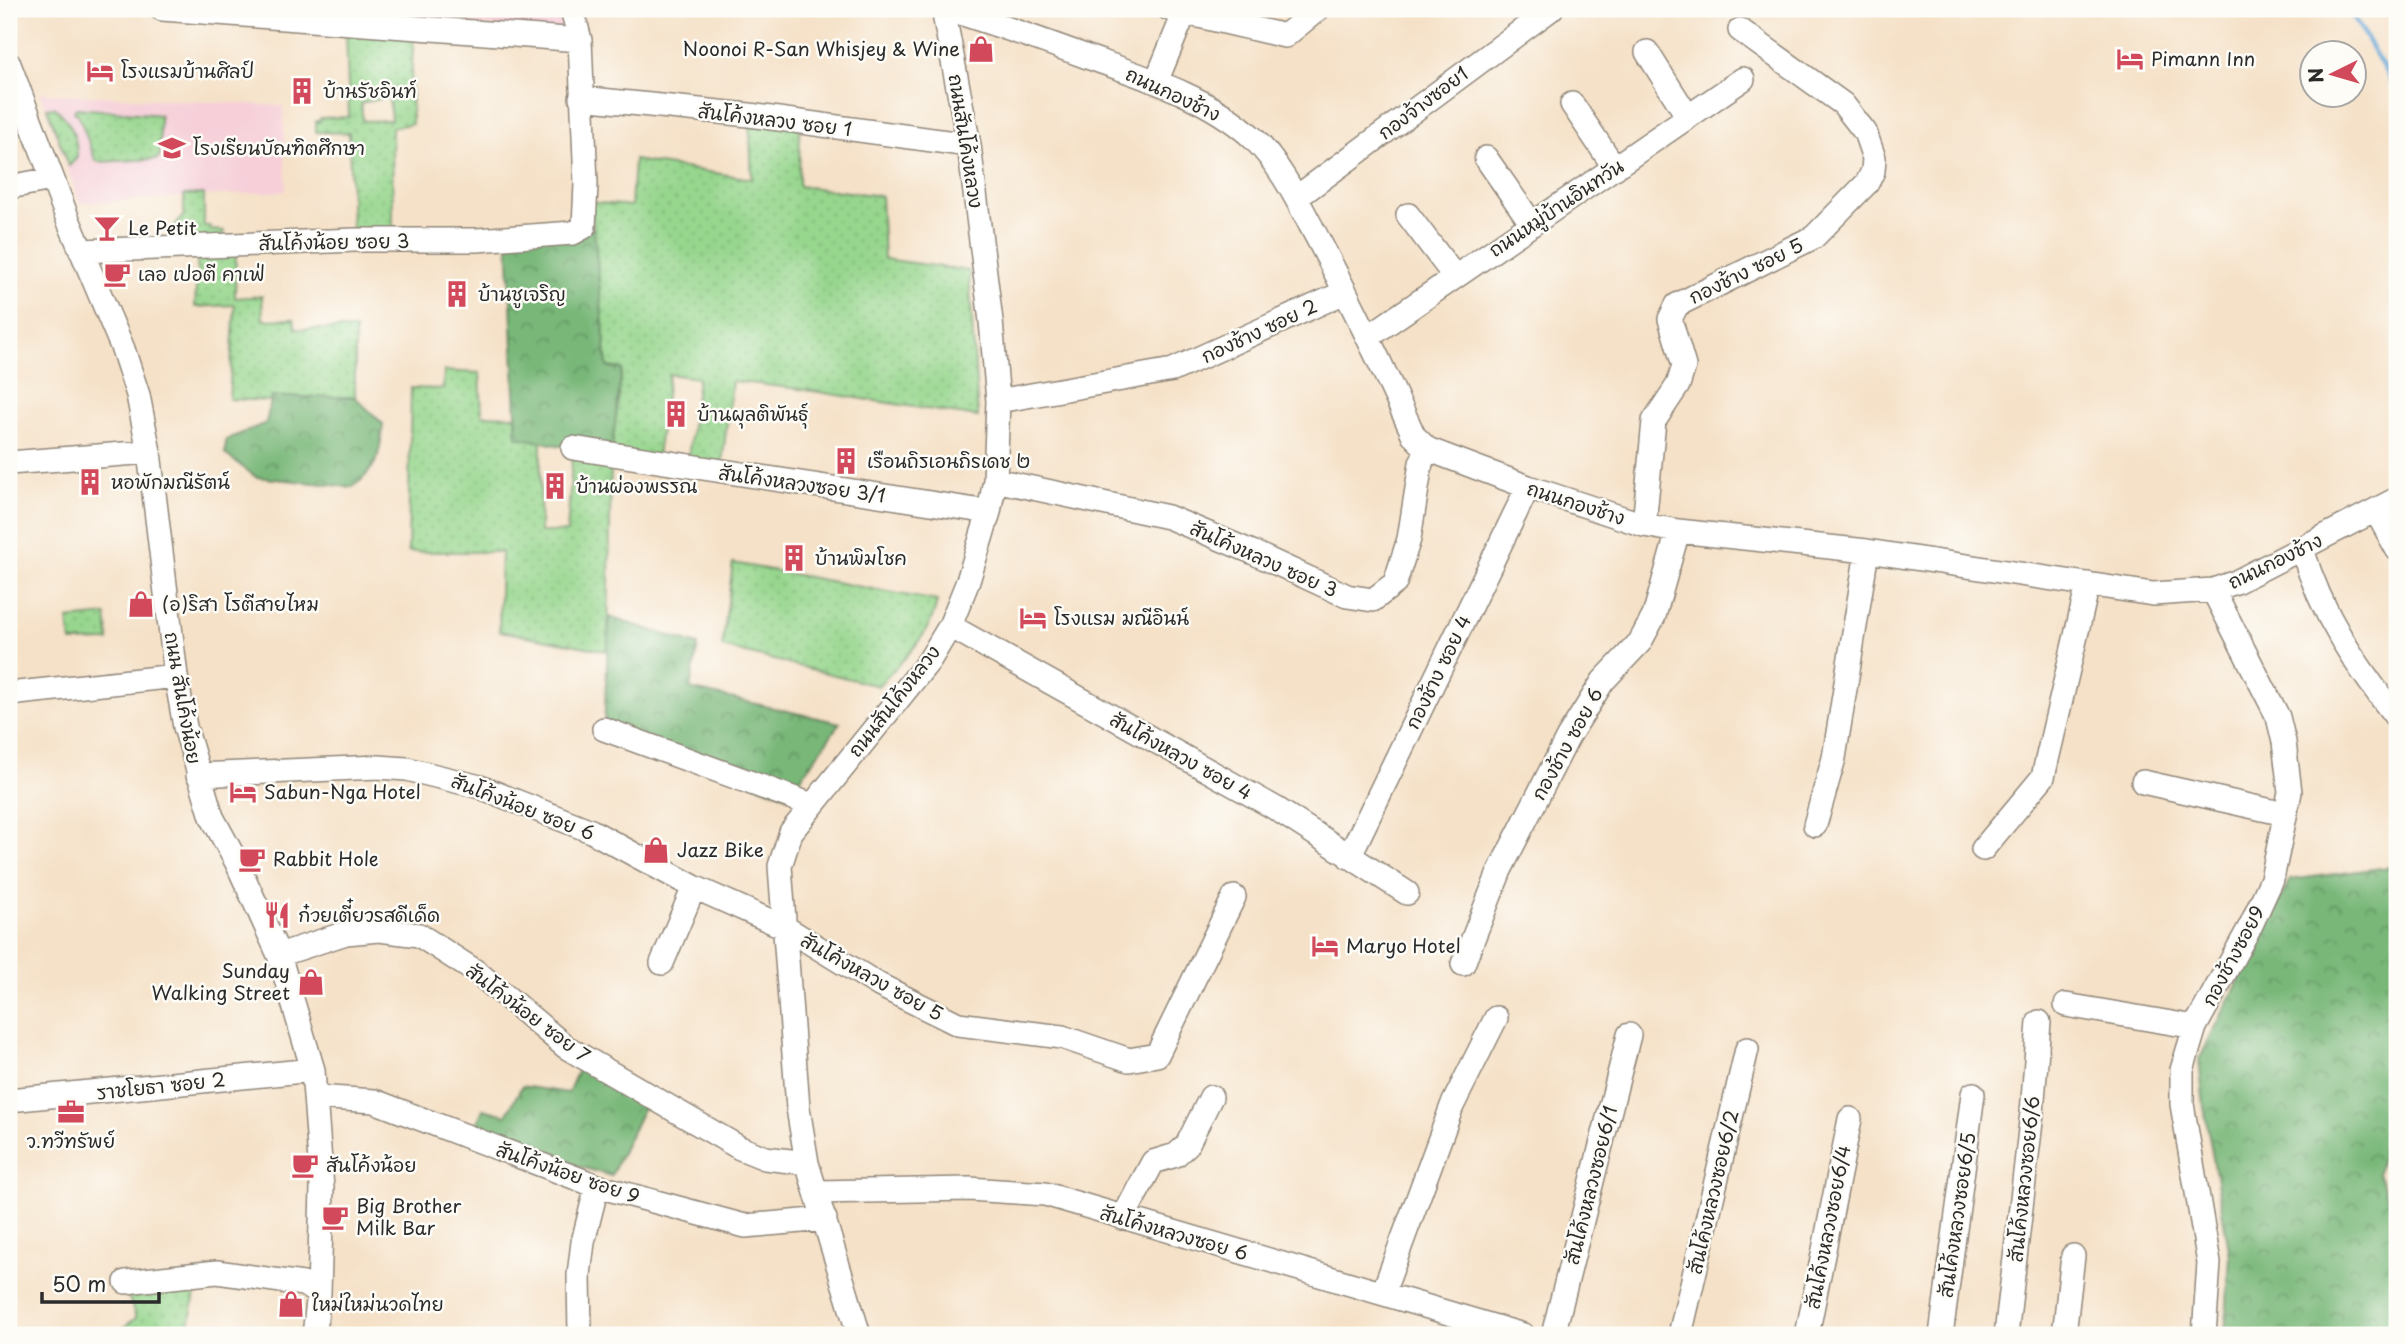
<svg xmlns="http://www.w3.org/2000/svg" width="2406" height="1344" font-family="'Playpen Sans','Playpen Sans Thai',sans-serif">
  <style>
    .built { fill: #f6cfd9 }
    .grass { fill: url(#grass-dots); stroke: #60805c; stroke-width: 2; fill-rule: evenodd }
    .forest { fill: url(#forest-crowns); stroke: #527152; stroke-width: 2 }
    .lines { fill: none; stroke-linecap: round; stroke-linejoin: round }
    .stream { stroke: #60a5d5; stroke-width: 4.5 }
    .minor-casing { stroke: #908679; stroke-width: 26 }
    .minor { stroke: #fff; stroke-width: 23 }
    .labels { text-anchor: middle; stroke-width: 5; stroke-linejoin: round; paint-order: stroke }
    .poi-label { font-size: 19px; fill: #2b2b2b; stroke: #fdfcf7; text-anchor: start }
    .street-label { font-size: 19px; fill: #2b2b2b; stroke: #fdfcf7 }
  </style>
  <defs>
    <pattern id="grass-dots" width="8" height="8" patternUnits="userSpaceOnUse" patternTransform="scale(1.75)"><rect width="8" height="8" fill="#96d68d"/><path d="M2 2h.1M6 6h.1" fill="none" stroke="#81b87a" stroke-width="1.8" stroke-linecap="round"/></pattern>
    <pattern id="forest-crowns" width="20" height="18" patternUnits="userSpaceOnUse" patternTransform="scale(1.75)"><rect width="20" height="18" fill="#78b778"/><path d="M2 6a3 3 0 1 1 6 0M12 15a3 3 0 1 1 6 0" fill="none" stroke="#639563"/></pattern>
  </defs>
  <rect width="100%" height="100%" fill="#fdfcf7"/>
  <filter id="ink" filterUnits="userSpaceOnUse"><feTurbulence type="fractalNoise" baseFrequency=".0143" numOctaves="2"/><feDisplacementMap in="SourceGraphic" scale="14" xChannelSelector="R" yChannelSelector="G"/><feConvolveMatrix kernelMatrix="1 2 1 2 8 2 1 2 1" color-interpolation-filters="sRGB"/></filter>
  <filter id="wash" filterUnits="userSpaceOnUse"><feTurbulence type="fractalNoise" baseFrequency=".00686" numOctaves="4" result="noise"/><feDisplacementMap in="SourceGraphic" scale="28" xChannelSelector="R" yChannelSelector="G"/><feGaussianBlur stdDeviation="1.57" result="paint"/><feColorMatrix in="noise" values="0 0 0 0 0 0 0 0 0 0 0 0 0 0 0 0 0 1.4 0 .05"/><feComposite in="paint" operator="in"/></filter>
  <g filter="url(#wash)">
    <rect width="100%" height="100%" fill="#f5e1c7"/>
    <!-- built -->
    <path class="built" d="M250,9H563V31Z
      M40,93L283,106L286,191L80,203Z"/>
    <!-- grass -->
    <path class="grass" d="M346,30L414,35L411,80L412,124L392,127L393,231L352,232L349,133L316,132V121H320V118L349,117ZM389,97L391,120L363,121L361,103Z
      M54,107C70,119 78,138 77,158L69,166L47,108Z
      M76,108L160,115V155L157,159L98,162L95,159L78,114L74,112Z
      M749,115L800,122L799,186L881,196L884,259L969,271L978,417L799,389L732,381L721,472L687,467L698,378L669,374L656,463L611,457L608,651L499,631L501,552H408L411,388L443,389L444,371L480,373L482,415L516,416L517,436L541,442L540,532H567L573,448L622,369L607,367L591,202L631,206L634,160L752,179Z
      M204,194V226H210V230L224,231L222,240L172,244L173,227L184,215V195Z
      M198,252H236L235,298L262,296L263,320L294,319L296,329H355V397H273L271,401L229,399L235,305L195,307Z
      M733,563L937,601C931,636 902,661 878,686L722,647Z
      M106,615L109,641L71,642L68,619Z
      M198,1279L187,1335H100L120,1330L136,1318L125,1286Z"/>
    <!-- forest -->
    <path class="forest" d="M594,229L607,367L622,369L611,456L517,437L508,236Z
      M272,397H355L383,424C380,456 378,467 353,487L256,477L225,454L226,440L266,423Z
      M609,617L698,645L690,689L840,723L788,796L604,729Z
      M2397,866V1076L2378,1173L2397,1219V1335H2225L2230,1256L2204,1107L2199,1060L2290,880Z
      M581,1063L645,1104L611,1176L472,1134L483,1109L506,1115L522,1086L568,1093Z"/>
    <g class="lines">
      <!-- stream -->
      <path class="stream" d="M2349,9L2397,91"/>
    </g>
  </g>
  <g filter="url(#ink)">
    <g class="lines">
      <defs>
        <path id="minor" d="M162,9L580,40
          M947,9C996,24 1044,41 1093,59C1147,78 1210,98 1253,138C1282,166 1300,206 1319,241C1353,305 1384,370 1414,436L1427,449L1528,487L1644,525L1678,531L1867,551L2153,594L2213,590L2236,582L2397,499
          M1169,9L1285,36L1318,9
          M1647,52L1688,117
          M9,64L67,217L123,349L138,395L149,452L176,676L185,727L212,817L237,863L279,955L313,1070L322,1188L319,1293L314,1335
          M1156,82L1186,9
          M581,98L749,115L969,145
          M1572,104L1615,168
          M1486,158L1532,224
          M9,187L52,179
          M1296,198L1551,9
          M1408,215L1455,277
          M81,251L355,240H477L573,233L584,227L586,184L580,40L572,9
          M1368,337L1743,79
          M998,401L1173,370L1345,292
          M573,448L989,512
          M9,463L149,452
          M995,480L1168,517L1252,552L1347,596L1373,600L1395,583L1409,539L1421,463L1427,449
          M2376,511L2397,549
          M1644,525L1654,421L1678,385L1684,366L1670,319L1677,305L1814,237L1867,183L1873,171L1874,158L1865,132L1843,104L1740,30
          M2302,549C2322,616 2355,664 2397,718
          M950,626L1275,808L1407,893
          M9,694L176,676
          M604,729L812,805
          M198,775L378,767L407,769L480,787L591,831L694,887L786,928L879,985L958,1024L1062,1037L1129,1060L1157,1055L1234,897
          M2143,782L2285,814
          M1815,825L1834,758L1867,551
          M1983,849L2043,777L2088,584
          M1349,857L1528,487
          M279,955L346,933L379,930L419,935L478,973L566,1047L740,1148L765,1158L807,1163
          M662,963L694,887
          M1463,964L1500,870L1568,737L1603,681L1640,642L1654,616L1678,531
          M2066,1005L2195,1027
          M316,1097L374,1101L597,1186L745,1226L825,1219
          M9,1100L313,1070
          M817,1192L969,1189L1045,1194L1523,1335
          M1123,1218L1153,1162L1176,1155L1187,1145L1211,1097
          M126,1282L217,1272L303,1284L319,1293
          M1383,1293L1452,1106L1496,1018
          M580,1335L579,1275L583,1242L597,1186
          M859,1335L807,1163L798,1108L780,866L791,832L929,661L950,626L968,581L989,512L995,480L998,401L991,321L969,145L943,9
          M1553,1335L1629,1035
          M1680,1335L1747,1049
          M1807,1335L1850,1119
          M1941,1335L1973,1094
          M2006,1335L2032,1113L2039,1022
          M2064,1335L2073,1256
          M2204,1335L2209,1263L2182,1104V1070L2195,1027L2251,925L2272,879L2290,792L2284,742L2278,717L2213,590"/>
      </defs>
      <!-- minor casing -->
      <use href="#minor" class="minor-casing"/>
      <!-- minor -->
      <use href="#minor" class="minor"/>
    </g>
  </g>
  <!-- icons -->
  <defs>
    <symbol id="shop-bare" viewBox="-9 -9 18 18"><path d="M-5-2.5h2.3a2.7 3.5 0 0 1 5.4 0H5L5.5 6h-11ZM-1.5-2.5h3a1.5 2.3 0 0 0-3 0Z" fill="#d1495b" stroke="#fdfcf7" stroke-width="2.5" paint-order="stroke"/></symbol>
    <symbol id="hotel-bare" viewBox="-9 -9 18 18"><path d="M-6-4.5h1.5V1H6V5H4.5V3h-9V5H-6ZM-4 0a1.8 1.8 0 1 1 3.6 0ZM.5 0V-2.5h3Q6-2.5 6 0Z" fill="#d1495b" stroke="#fdfcf7" stroke-width="2.5" paint-order="stroke"/></symbol>
    <symbol id="building-bare" viewBox="-9 -9 18 18"><path d="M-4-6H4V6H1V3H-1V6H-4ZM-2.5-4.3h1.7v1.8h-1.7ZM.8-4.3h1.7v1.8H.8ZM-2.5-1h1.7V.8h-1.7ZM.8-1h1.7V.8H.8Z" fill="#d1495b" stroke="#fdfcf7" stroke-width="2.5" paint-order="stroke"/></symbol>
    <symbol id="school-bare" viewBox="-9 -9 18 18"><path d="M0-5L7-2L0 1L-7-2ZM-4 1L0 2.5L4 1V4Q0 6-4 4Z" fill="#d1495b" stroke="#fdfcf7" stroke-width="2.5" paint-order="stroke"/></symbol>
    <symbol id="bar-bare" viewBox="-9 -9 18 18"><path d="M-6-5H6L.8 .8V4.5H3.5V6h-7V4.5H-.8V.8Z" fill="#d1495b" stroke="#fdfcf7" stroke-width="2.5" paint-order="stroke"/></symbol>
    <symbol id="cafe-bare" viewBox="-9 -9 18 18"><path d="M-5.5-4.5H6V0H3Q3 3.5 0 3.5H-2.5Q-5.5 3.5-5.5 0ZM3-3.2v2h1.7v-2ZM-6 4.5H4V6H-6Z" fill="#d1495b" stroke="#fdfcf7" stroke-width="2.5" paint-order="stroke"/></symbol>
    <symbol id="restaurant-bare" viewBox="-9 -9 18 18"><path d="M-5-6h1v4h1v-4h1v4h1v-4h1v5L-1.5 .5V6h-2V.5L-5-1ZM5-6V6H3V1.5H1.5Q1.5-4 5-6Z" fill="#d1495b" stroke="#fdfcf7" stroke-width="2.5" paint-order="stroke"/></symbol>
    <symbol id="office-bare" viewBox="-9 -9 18 18"><path d="M-6-3h4V-5.5h4V-3h4V5H-6ZM-1-4.5V-3h2v-1.5ZM-6 0V1H6V0Z" fill="#d1495b" stroke="#fdfcf7" stroke-width="2.5" paint-order="stroke"/></symbol>
  </defs>
  <g fill-rule="evenodd">
    <use href="#shop-bare" x="962" y="30" width="38" height="38"/>
    <use href="#hotel-bare" x="2111" y="40" width="38" height="38"/>
    <use href="#hotel-bare" x="81" y="52" width="38" height="38"/>
    <use href="#building-bare" x="283" y="72" width="38" height="38"/>
    <use href="#school-bare" x="153" y="129" width="38" height="38"/>
    <use href="#bar-bare" x="88" y="209" width="38" height="38"/>
    <use href="#cafe-bare" x="98" y="255" width="38" height="38"/>
    <use href="#building-bare" x="438" y="275" width="38" height="38"/>
    <use href="#building-bare" x="657" y="395" width="38" height="38"/>
    <use href="#building-bare" x="827" y="442" width="38" height="38"/>
    <use href="#building-bare" x="71" y="463" width="38" height="38"/>
    <use href="#building-bare" x="536" y="467" width="38" height="38"/>
    <use href="#building-bare" x="775" y="539" width="38" height="38"/>
    <use href="#shop-bare" x="122" y="585" width="38" height="38"/>
    <use href="#hotel-bare" x="1014" y="599" width="38" height="38"/>
    <use href="#hotel-bare" x="224" y="773" width="38" height="38"/>
    <use href="#shop-bare" x="637" y="831" width="38" height="38"/>
    <use href="#cafe-bare" x="233" y="840" width="38" height="38"/>
    <use href="#restaurant-bare" x="258" y="896" width="38" height="38"/>
    <use href="#hotel-bare" x="1306" y="927" width="38" height="38"/>
    <use href="#shop-bare" x="292" y="963" width="38" height="38"/>
    <use href="#office-bare" x="52" y="1093" width="38" height="38"/>
    <use href="#cafe-bare" x="286" y="1146" width="38" height="38"/>
    <use href="#cafe-bare" x="316" y="1198" width="38" height="38"/>
    <use href="#shop-bare" x="272" y="1285" width="38" height="38"/>
  </g>
  <g class="labels">
    <!-- poi labels -->
    <g class="poi-label">
      <text x="960" y="56" text-anchor="end">Noonoi R-San Whisjey &amp; Wine</text>
      <text x="2151" y="66">Pimann Inn</text>
      <text x="121" y="78">โรงแรมบ้านศิลป์</text>
      <text x="323" y="98">บ้านรัชอินท์</text>
      <text x="193" y="155">โรงเรียนบัณฑิตศึกษา</text>
      <text x="128" y="235">Le Petit</text>
      <text x="138" y="281">เลอ เปอตี คาเฟ่</text>
      <text x="478" y="301">บ้านชูเจริญ</text>
      <text x="697" y="421">บ้านผุลติพันธ์ุ</text>
      <text x="867" y="468">เรือนถิรเอนถิรเดช ๒</text>
      <text x="111" y="489">หอพักมณีรัตน์</text>
      <text x="576" y="493">บ้านผ่องพรรณ</text>
      <text x="815" y="565">บ้านพิมโชค</text>
      <text x="162" y="611">(อ)ริสา โรตีสายไหม</text>
      <text x="1054" y="625">โรงแรม มณีอินน์</text>
      <text x="264" y="799">Sabun-Nga Hotel</text>
      <text x="677" y="857">Jazz Bike</text>
      <text x="273" y="866">Rabbit Hole</text>
      <text x="298" y="922">ก๋วยเตี๋ยวรสดีเด็ด</text>
      <text x="1346" y="953">Maryo Hotel</text>
      <text x="290" y="978" text-anchor="end">Sunday<tspan x="290" dy="22">Walking Street</tspan></text>
      <text x="71" y="1148" text-anchor="middle">ว.ทวีทรัพย์</text>
      <text x="326" y="1172">สันโค้งน้อย</text>
      <text x="356" y="1213">Big Brother<tspan x="356" dy="22">Milk Bar</tspan></text>
      <text x="312" y="1311">ใหม่ใหม่นวดไทย</text>
    </g>
    <!-- street labels -->
    <g class="street-label">
      <text transform="translate(1173 94) rotate(25)" y="7">ถนนกองช้าง</text>
      <text transform="translate(1423 103) rotate(-37)" y="7">กองจ้างซอย1</text>
      <text transform="translate(775 120) rotate(7)" y="7">สันโค้งหลวง ซอย 1</text>
      <text transform="translate(966 141) rotate(81)" y="7">ถนนสันโค้งหลวง</text>
      <text transform="translate(1556 208) rotate(-34)" y="7">ถนนหมู่บ้านอินทวัน</text>
      <text transform="translate(334 242) rotate(-1)" y="7">สันโค้งน้อย ซอย 3</text>
      <text transform="translate(1746 271) rotate(-26)" y="7">กองช้าง ซอย 5</text>
      <text transform="translate(1259 331) rotate(-25)" y="7">กองช้าง ซอย 2</text>
      <text transform="translate(802 484) rotate(8)" y="7">สันโค้งหลวงซอย 3/1</text>
      <text transform="translate(1576 503) rotate(18)" y="7">ถนนกองช้าง</text>
      <text transform="translate(1264 559) rotate(24)" y="7">สันโค้งหลวง ซอย 3</text>
      <text transform="translate(2275 561) rotate(-26)" y="7">ถนนกองช้าง</text>
      <text transform="translate(1438 672) rotate(-64)" y="7">กองช้าง ซอย 4</text>
      <text transform="translate(183 698) rotate(80)" y="7">ถนน สันโค้งน้อย</text>
      <text transform="translate(894 701) rotate(-52)" y="7">ถนนสันโค้งหลวง</text>
      <text transform="translate(1567 744) rotate(-61)" y="7">กองช้าง ซอย 6</text>
      <text transform="translate(1181 756) rotate(29)" y="7">สันโค้งหลวง ซอย 4</text>
      <text transform="translate(523 807) rotate(21)" y="7">สันโค้งน้อย ซอย 6</text>
      <text transform="translate(2233 956) rotate(-62)" y="7">กองช้างซอย9</text>
      <text transform="translate(872 977) rotate(29)" y="7">สันโค้งหลวง ซอย 5</text>
      <text transform="translate(528 1013) rotate(37)" y="7">สันโค้งน้อย ซอย 7</text>
      <text transform="translate(161 1086) rotate(-6)" y="7">ราชโยธา ซอย 2</text>
      <text transform="translate(568 1173) rotate(19)" y="7">สันโค้งน้อย ซอย 9</text>
      <text transform="translate(2024 1179) rotate(-84)" y="7">สันโค้งหลวงซอย6/6</text>
      <text transform="translate(1591 1185) rotate(-76)" y="7">สันโค้งหลวงซอย6/1</text>
      <text transform="translate(1713 1192) rotate(-77)" y="7">สันโค้งหลวงซอย6/2</text>
      <text transform="translate(1957 1215) rotate(-82)" y="7">สันโค้งหลวงซอย6/5</text>
      <text transform="translate(1828 1227) rotate(-79)" y="7">สันโค้งหลวงซอย6/4</text>
      <text transform="translate(1174 1233) rotate(16)" y="7">สันโค้งหลวงซอย 6</text>
    </g>
  </g>
  <!-- margin -->
  <rect width="2406" height="1344" fill="none" stroke="#fdfcf7" stroke-width="35"/>
  <!-- north arrow -->
  <g transform="translate(2333 74) rotate(265)"><circle r="33" fill="#fdfcf7" stroke="#a9a8a5" stroke-width="2"/>
  <path d="M0-5L12 26L0 18L-12 26Z" fill="#d1495b"/>
  <text y="-10" font-size="19" font-weight="bold" text-anchor="middle" fill="#2b2b2b">N</text>
  </g>
  <!-- scale -->
  <path d="M42 1292v10h117v-10" fill="none" stroke="#2b2b2b" stroke-width="3.5"/>
  <text x="52" y="1292" font-size="21" fill="#2b2b2b" stroke="#fdfcf7" stroke-width="5" paint-order="stroke">50 m</text>
</svg>
